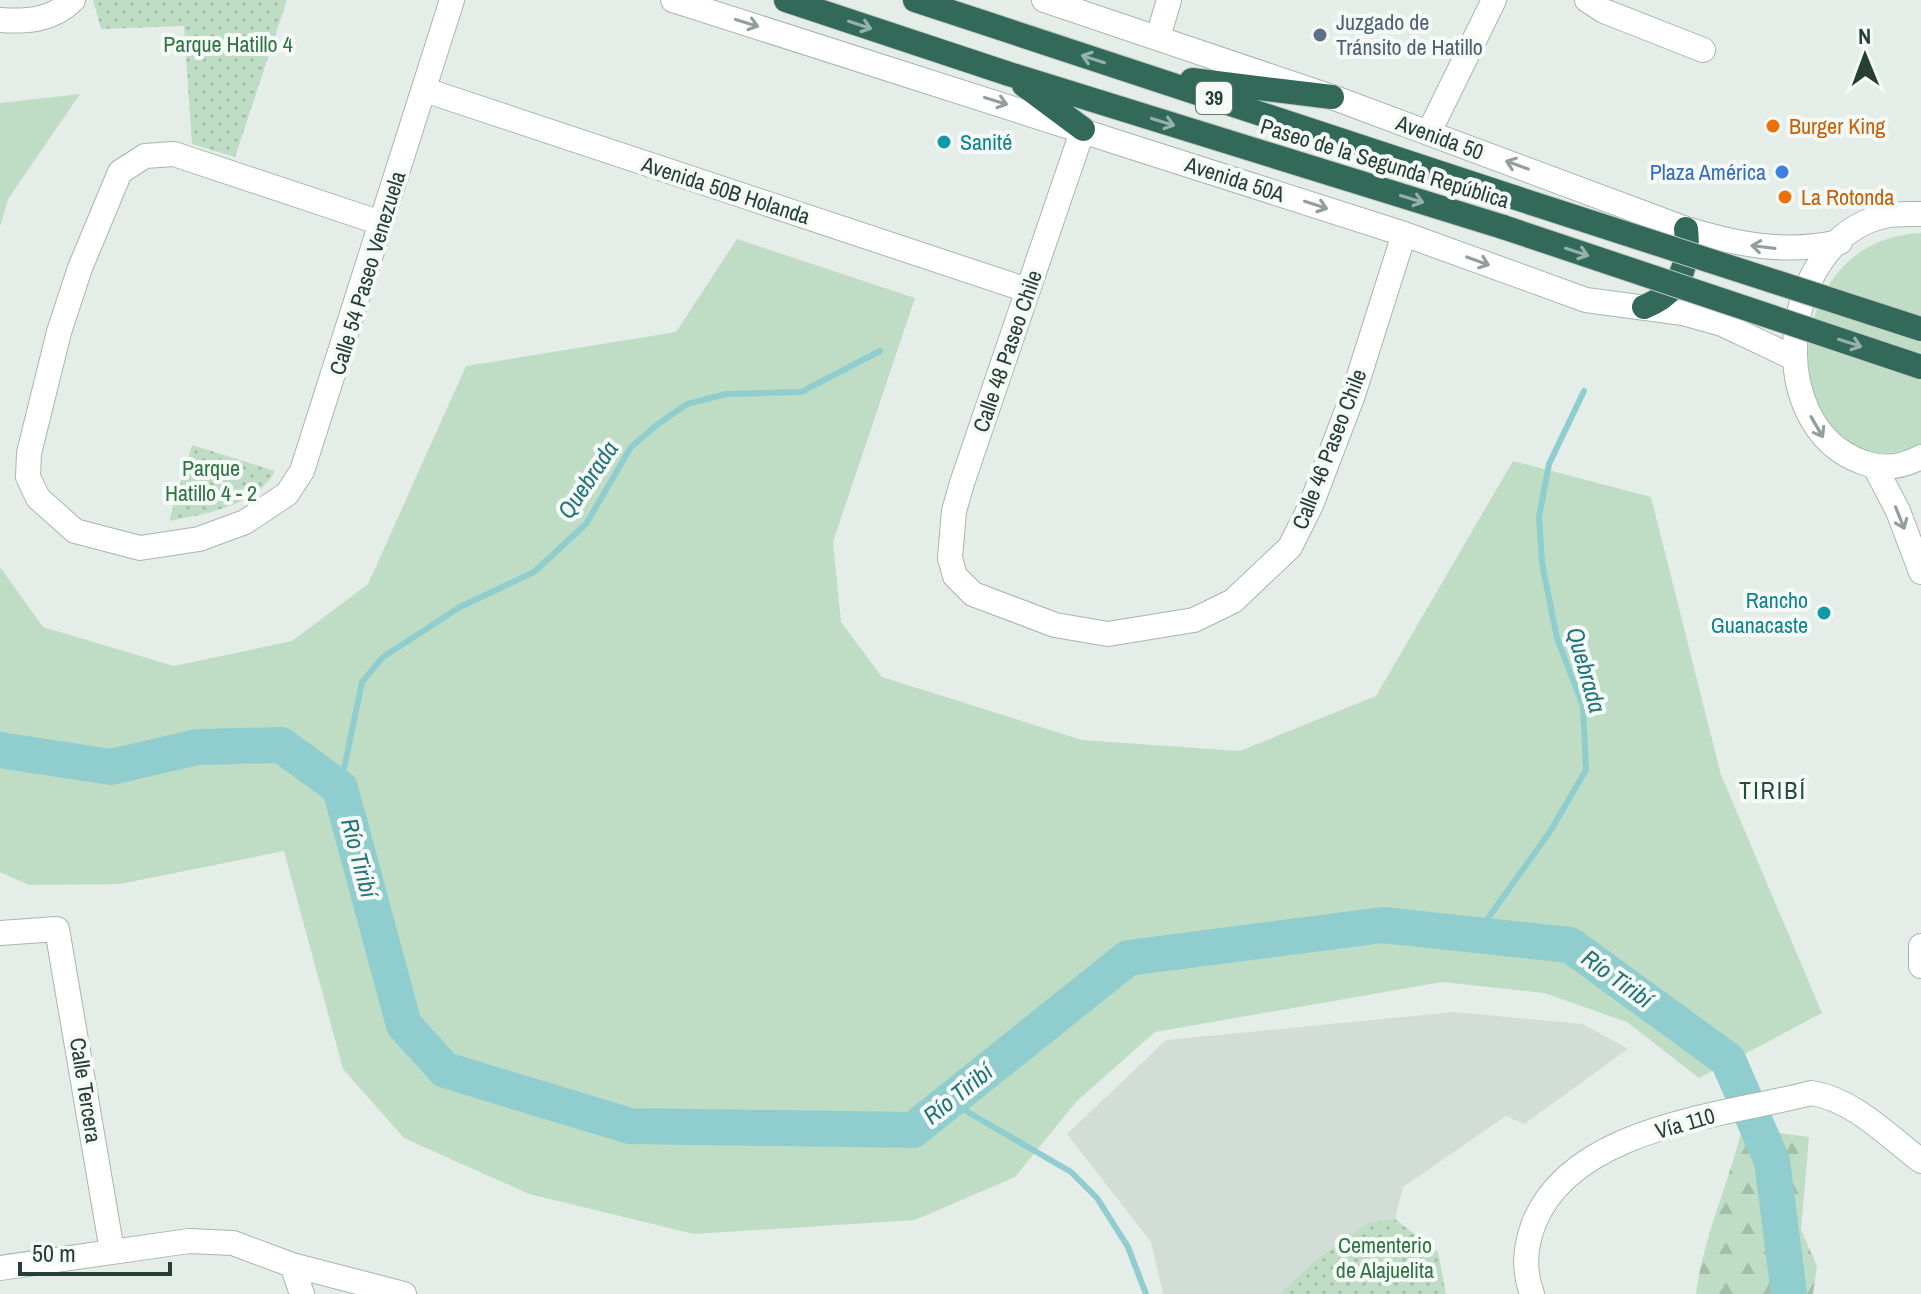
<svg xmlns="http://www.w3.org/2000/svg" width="1921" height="1294" font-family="'Archivo Narrow',sans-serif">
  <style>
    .built { fill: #d3ddd7 }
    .green { fill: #bfddc4 }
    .forest { fill: url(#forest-firs) }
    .park { fill: url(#park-dots) }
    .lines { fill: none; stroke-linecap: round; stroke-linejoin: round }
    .stream { stroke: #90cdcf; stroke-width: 6 }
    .river { stroke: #90cdcf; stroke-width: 36 }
    .street-casing { stroke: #a8b5af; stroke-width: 26 }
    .secondary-casing { stroke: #a4b9af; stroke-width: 26 }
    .highway-casing { stroke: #c2c9c6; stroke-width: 26 }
    .street { stroke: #fff; stroke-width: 24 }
    .secondary { stroke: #fff; stroke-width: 24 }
    .highway { stroke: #326958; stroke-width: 24 }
    .highway-bridge-casing { stroke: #c2c9c6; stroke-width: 26; stroke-linecap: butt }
    .highway-bridge { stroke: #326958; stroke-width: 24 }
    .oneway { stroke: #929f9a }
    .oneway2 { stroke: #94b2a8 }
    .service-dot { fill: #5c6f8a; stroke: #f5faf7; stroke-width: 3 }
    .food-dot { fill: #e8710a; stroke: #f5faf7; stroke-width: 3 }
    .culture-dot { fill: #0f9aa8; stroke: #f5faf7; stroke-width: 3 }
    .shop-dot { fill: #3f7fe0; stroke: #f5faf7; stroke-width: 3 }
    .labels { text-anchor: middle; stroke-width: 8; stroke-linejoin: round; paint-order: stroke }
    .shield { fill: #f5faf7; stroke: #63776f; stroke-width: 2 }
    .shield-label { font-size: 20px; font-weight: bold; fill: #253f35 }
    .service-label { font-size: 22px; fill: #4e5e75; stroke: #f5faf7; text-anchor: start }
    .park-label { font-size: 22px; fill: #317443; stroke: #f5faf7 }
    .food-label { font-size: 22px; fill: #c56008; stroke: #f5faf7; text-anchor: start }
    .street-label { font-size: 22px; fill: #253f35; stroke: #f5faf7 }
    .culture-label { font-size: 22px; fill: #0d838f; stroke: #f5faf7; text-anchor: start }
    .shop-label { font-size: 22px; fill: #366cbe; stroke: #f5faf7; text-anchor: end }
    .water-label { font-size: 24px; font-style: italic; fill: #217478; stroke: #f5faf7 }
    .neighbourhood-label { font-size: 24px; letter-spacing: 2px; fill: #21503f; stroke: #f5faf7 }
  </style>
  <defs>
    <pattern id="forest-firs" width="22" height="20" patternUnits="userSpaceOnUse" patternTransform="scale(2)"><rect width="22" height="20" fill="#bfddc4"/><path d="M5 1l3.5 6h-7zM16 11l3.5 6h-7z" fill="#a4bfa9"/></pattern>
    <pattern id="park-dots" width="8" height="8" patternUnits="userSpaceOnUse" patternTransform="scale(2)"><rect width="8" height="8" fill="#bfddc4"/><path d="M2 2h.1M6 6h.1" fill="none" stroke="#a4bfa9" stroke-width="1.8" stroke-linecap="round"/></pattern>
  </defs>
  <rect width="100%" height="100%" fill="#e5ede9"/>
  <!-- built -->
  <path class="built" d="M1454,1012L1583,1024L1628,1049L1524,1124L1506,1116L1403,1187L1395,1219L1369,1222L1312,1263L1279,1294H1163L1151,1242L1067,1134L1166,1040Z"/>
  <!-- green -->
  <path class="green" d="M80,94L8,199L0,227V103Z
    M1921,233V444C1779,505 1762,240 1921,233Z
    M737,239L915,298L833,542L841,622L882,677L1082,740L1240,751L1376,696L1513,461L1651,497L1721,775L1822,1013L1699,1078L1627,1022L1544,993L1442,982L1155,1032L1076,1102L1015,1177L915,1220L694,1234L529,1194L404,1138L343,1069L284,851L120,884L29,885L0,872V567L43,627L174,666L292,641L368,584L466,366L676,332Z"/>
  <!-- forest -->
  <path class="forest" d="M1742,1128L1809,1137L1801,1230L1817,1266L1813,1294H1696C1703,1237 1729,1184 1742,1128Z"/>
  <!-- park -->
  <path class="park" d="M93,0H287L235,157L192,144L184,26L101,29Z
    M192,445L275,471C256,506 205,514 169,521Z
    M1395,1219L1438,1252L1446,1294H1279L1312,1263L1369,1222Z"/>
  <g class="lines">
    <!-- stream -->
    <path class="stream" d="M340,788L362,682L383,657L460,607L534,572L586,524L631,447L658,424L687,404L726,394L801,392L880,351
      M1476,935L1551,830L1586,770L1583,706L1557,638L1542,563L1539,517L1549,464L1584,391
      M949,1101L1071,1172L1097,1198L1128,1247L1146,1294"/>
    <!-- river -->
    <path class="river" d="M0,750L111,767L197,747L281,745L340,788L404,1025L445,1070L630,1126L913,1130L1128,958L1383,925L1570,945L1728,1060L1772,1161L1789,1294"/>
    <defs>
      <path id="street" d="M673,0L1404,234L1586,300L1683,313L1722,324L1794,358
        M1044,0L1332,97L1686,229C1739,245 1785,254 1840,242
        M1587,0L1604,11L1703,50
        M0,20C27,22 53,20 73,0
        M1158,37L1169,0
        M425,90L1027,290
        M1083,129L962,483L954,511L950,558L955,576L973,594L1055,625L1108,634L1194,620L1233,601L1290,547L1311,505L1353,395L1404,234
        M1429,132L1494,0
        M381,223L174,154L145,156L120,172L80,268L59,332L29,453L28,477L38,498L75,531L140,548L199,539L245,522L287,494L302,471L452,0
        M0,933L57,929L112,1251
        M1921,946V966
        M292,1265L302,1294
        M0,1268L189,1241L233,1243L292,1265L404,1294"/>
      <path id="secondary" d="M1921,214C1909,214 1896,213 1884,216C1780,240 1760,425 1862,462C1882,470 1902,467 1921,457
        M1875,467L1898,511L1921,572
        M1532,1294C1523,1269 1525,1247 1534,1223C1573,1126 1724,1116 1811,1093C1853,1099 1888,1136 1921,1161"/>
      <path id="highway" d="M786,0L1009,74L1503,227
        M915,0L1513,197
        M1192,80L1332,97
        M1024,85L1083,129
        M1644,307C1680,293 1690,266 1686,229"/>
    </defs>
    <!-- street casing -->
    <use href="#street" class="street-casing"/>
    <!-- secondary casing -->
    <use href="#secondary" class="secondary-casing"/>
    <!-- highway casing -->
    <use href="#highway" class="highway-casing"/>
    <!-- street -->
    <use href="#street" class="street"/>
    <!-- secondary -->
    <use href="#secondary" class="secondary"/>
    <!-- highway -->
    <use href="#highway" class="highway"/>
    <defs>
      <path id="highway-bridge" d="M1513,197L1921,329
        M1503,227L1921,367"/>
    </defs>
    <!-- highway-bridge casing -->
    <use href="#highway-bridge" class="highway-bridge-casing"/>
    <!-- highway-bridge -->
    <use href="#highway-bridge" class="highway-bridge"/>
  </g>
  <!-- one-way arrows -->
  <defs><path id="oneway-shaft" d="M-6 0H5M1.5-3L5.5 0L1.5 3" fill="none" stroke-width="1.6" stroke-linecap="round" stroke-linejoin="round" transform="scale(2)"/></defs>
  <g class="oneway">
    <use href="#oneway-shaft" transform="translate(747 23) rotate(17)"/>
    <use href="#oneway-shaft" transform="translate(996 101) rotate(17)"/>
    <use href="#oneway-shaft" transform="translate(1517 165) rotate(-160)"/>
    <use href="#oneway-shaft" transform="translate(1316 205) rotate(18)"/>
    <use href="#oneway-shaft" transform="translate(1763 247) rotate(-173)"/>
    <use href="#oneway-shaft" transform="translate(1478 261) rotate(20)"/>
    <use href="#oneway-shaft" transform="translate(1817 427) rotate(60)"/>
    <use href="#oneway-shaft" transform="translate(1900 518) rotate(68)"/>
  </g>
  <g class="oneway2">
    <use href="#oneway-shaft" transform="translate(860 25) rotate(18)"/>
    <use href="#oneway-shaft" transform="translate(1093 59) rotate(-162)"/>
    <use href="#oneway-shaft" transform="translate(1163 122) rotate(17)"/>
    <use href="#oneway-shaft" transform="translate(1412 199) rotate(17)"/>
    <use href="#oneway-shaft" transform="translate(1577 252) rotate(18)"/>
    <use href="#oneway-shaft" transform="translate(1850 343) rotate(18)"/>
  </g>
  <!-- markers -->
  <circle class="service-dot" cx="1320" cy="35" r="8"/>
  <g class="food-dot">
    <circle cx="1773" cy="126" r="8"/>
    <circle cx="1785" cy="197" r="8"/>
  </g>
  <g class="culture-dot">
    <circle cx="944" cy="142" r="8"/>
    <circle cx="1824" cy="613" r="8"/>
  </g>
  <circle class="shop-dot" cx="1782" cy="172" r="8"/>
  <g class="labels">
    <!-- shield labels -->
    <rect class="shield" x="1196" y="82" width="36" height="32" rx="6"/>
    <g class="shield-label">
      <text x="1214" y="105">39</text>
    </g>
    <!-- service labels -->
    <g class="service-label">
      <text x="1336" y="30">Juzgado de<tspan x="1336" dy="25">Tránsito de Hatillo</tspan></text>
    </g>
    <!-- park labels -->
    <g class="park-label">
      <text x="228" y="52">Parque Hatillo 4</text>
      <text x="211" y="476">Parque<tspan x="211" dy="25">Hatillo 4 - 2</tspan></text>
      <text x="1385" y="1253">Cementerio<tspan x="1385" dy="25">de Alajuelita</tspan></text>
    </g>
    <!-- food labels -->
    <g class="food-label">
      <text x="1789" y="134">Burger King</text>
      <text x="1801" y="205">La Rotonda</text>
    </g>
    <!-- street labels -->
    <g class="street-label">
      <text transform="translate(1440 137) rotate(20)" y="8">Avenida 50</text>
      <text transform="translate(1385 163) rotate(17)" y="8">Paseo de la Segunda República</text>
      <text transform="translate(1235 179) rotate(18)" y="8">Avenida 50A</text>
      <text transform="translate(726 190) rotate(18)" y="8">Avenida 50B Holanda</text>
      <text transform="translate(367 273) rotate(-73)" y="8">Calle 54 Paseo Venezuela</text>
      <text transform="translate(1007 351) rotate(-71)" y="8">Calle 48 Paseo Chile</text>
      <text transform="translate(1329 449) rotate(-69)" y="8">Calle 46 Paseo Chile</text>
      <text transform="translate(86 1090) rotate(81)" y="8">Calle Tercera</text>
      <text transform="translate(1685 1123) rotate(-16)" y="8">Vía 110</text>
    </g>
    <!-- culture labels -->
    <g class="culture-label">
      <text x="960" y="150">Sanité</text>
      <text x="1808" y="608" text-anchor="end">Rancho<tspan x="1808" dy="25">Guanacaste</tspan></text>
    </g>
    <!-- shop labels -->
    <g class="shop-label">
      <text x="1766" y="180">Plaza América</text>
    </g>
    <!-- water labels -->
    <g class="water-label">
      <text transform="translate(588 480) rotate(-56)" y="8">Quebrada</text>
      <text transform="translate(1586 670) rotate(74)" y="8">Quebrada</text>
      <text transform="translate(359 858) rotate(75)" y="8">Río Tiribí</text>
      <text transform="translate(1617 979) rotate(36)" y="8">Río Tiribí</text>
      <text transform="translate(958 1094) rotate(-39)" y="8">Río Tiribí</text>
    </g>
    <!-- neighbourhood labels -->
    <g class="neighbourhood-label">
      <text x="1773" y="799">TIRIBÍ</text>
    </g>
  </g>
  <!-- north arrow -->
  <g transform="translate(1865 56) rotate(359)" stroke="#f5faf7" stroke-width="6" paint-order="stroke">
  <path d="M0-6L14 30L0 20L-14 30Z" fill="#253f35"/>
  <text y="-12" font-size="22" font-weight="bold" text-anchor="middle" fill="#253f35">N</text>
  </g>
  <!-- scale -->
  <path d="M20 1262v12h150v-12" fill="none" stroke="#253f35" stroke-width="4"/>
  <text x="32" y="1262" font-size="24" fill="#253f35" stroke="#f5faf7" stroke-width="6" paint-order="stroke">50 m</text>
</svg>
